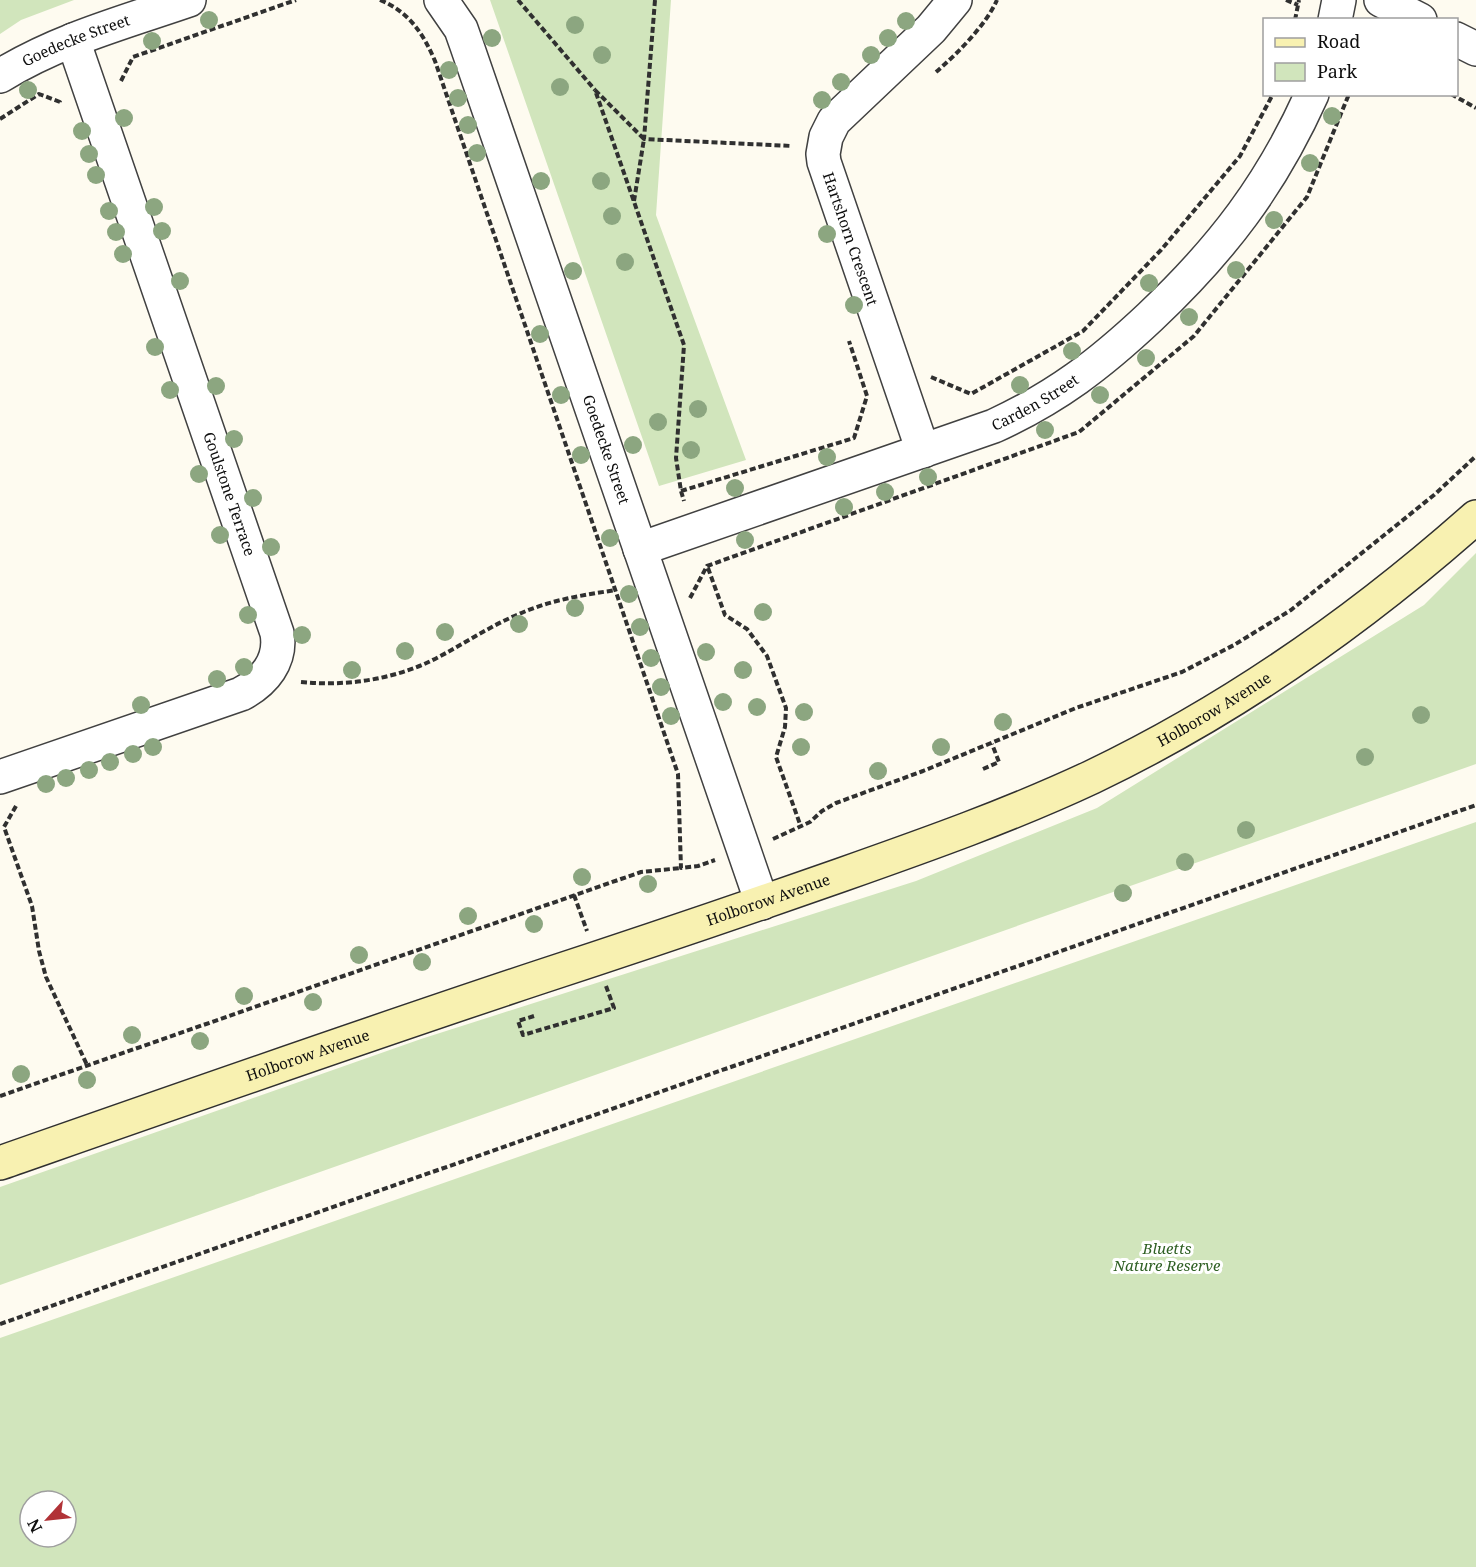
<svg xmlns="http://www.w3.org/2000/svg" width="1476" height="1567" font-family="'Noto Serif',serif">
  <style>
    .green { fill: #d1e5bc; fill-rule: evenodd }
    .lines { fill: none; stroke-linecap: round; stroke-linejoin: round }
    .street-casing { stroke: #414141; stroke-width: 36 }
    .secondary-casing { stroke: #303030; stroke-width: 36 }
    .path { stroke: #303030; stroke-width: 4; stroke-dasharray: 6 3; stroke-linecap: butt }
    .street { stroke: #fff; stroke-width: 33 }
    .secondary { stroke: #f8f1b1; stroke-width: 33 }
    .tree { fill: #8ca680 }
    .labels { text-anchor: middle; stroke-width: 6; stroke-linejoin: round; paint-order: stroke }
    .street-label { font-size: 15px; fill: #0e0e0e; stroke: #fff }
    .park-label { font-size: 15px; font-style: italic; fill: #2f6024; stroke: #fff }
  </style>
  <rect width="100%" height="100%" fill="#fefbf0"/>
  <!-- green -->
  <path class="green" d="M0,0H74L21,20L0,34Z
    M490,0H671L656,215L746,460L659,486Z
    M1476,553V764L0,1285V1187L421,1039L916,881L1097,808L1424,605Z
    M1476,822V1567H0V1338ZM30,1501H66V1537H30Z"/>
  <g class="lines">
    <defs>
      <g id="street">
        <path id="s1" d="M441,0L461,29L467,46L762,903"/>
        <path d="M1381,0L1420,20"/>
        <path d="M1335,20L1339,0"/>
        <path d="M1456,39L1476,49"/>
        <path id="s2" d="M0,76C58,40 125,22 189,0"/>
        <path d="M923,451L824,162L823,154L826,137L834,121L931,29L955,0"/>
        <path id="s3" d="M640,549L994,426C1057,397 1100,364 1150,317C1222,249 1271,185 1312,94"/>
        <path d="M0,777L241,694C264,682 282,661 277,633L73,40"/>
      </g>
      <g id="secondary">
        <path id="s4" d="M0,1163C180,1100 359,1037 540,977C641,944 741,910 841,875C926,845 1011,815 1092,777C1232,710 1360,620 1476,517"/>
      </g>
    </defs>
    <!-- street casing -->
    <use href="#street" class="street-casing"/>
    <!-- secondary casing -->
    <use href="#secondary" class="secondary-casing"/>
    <!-- path -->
    <path class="path" d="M380,0C409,12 423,33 435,61L678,774L681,868L698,866L715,860
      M518,0L595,90
      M655,0L644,139L792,146
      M1286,0L1298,5
      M1295,20L1299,0
      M936,72C957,54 986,25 997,0
      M121,81L133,57L296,0
      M1451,94L1476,108
      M0,119L39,94L60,102V104
      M634,201L644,139L595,90L684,345L676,458L681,491L684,501
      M931,377L971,394L1083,331L1161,250L1240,156L1273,94
      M681,491L854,438L867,396L849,341
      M708,568L725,615L747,629L767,656L786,708L785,727L776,757L801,827
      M690,598L707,566L1079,432L1194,336L1307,197L1349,94
      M301,682C342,686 383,681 422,665C454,651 485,628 519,614C550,600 583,595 616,590
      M983,769L999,762L992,744
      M16,806L4,827L32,906L39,951L46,977L87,1065
      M773,839L810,822L822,811L836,803L923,771L1076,708L1182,672L1234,645L1291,610L1434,495L1476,456
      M574,895L587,931
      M534,1016L518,1021L523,1035L614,1008L606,986
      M0,1096L641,872L681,868
      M0,1324L1476,805"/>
    <!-- street -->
    <use href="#street" class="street"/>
    <!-- secondary -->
    <use href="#secondary" class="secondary"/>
  </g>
  <!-- trees -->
  <g class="tree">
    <circle cx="209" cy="20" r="9"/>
    <circle cx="906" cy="21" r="9"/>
    <circle cx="575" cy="25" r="9"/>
    <circle cx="492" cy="38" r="9"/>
    <circle cx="888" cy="38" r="9"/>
    <circle cx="152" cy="41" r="9"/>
    <circle cx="602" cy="55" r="9"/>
    <circle cx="871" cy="55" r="9"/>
    <circle cx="449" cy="70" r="9"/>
    <circle cx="841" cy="82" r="9"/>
    <circle cx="560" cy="87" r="9"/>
    <circle cx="28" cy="90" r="9"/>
    <circle cx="458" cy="98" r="9"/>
    <circle cx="822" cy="100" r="9"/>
    <circle cx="1332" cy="116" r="9"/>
    <circle cx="124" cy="118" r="9"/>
    <circle cx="468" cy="125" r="9"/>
    <circle cx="82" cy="131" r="9"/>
    <circle cx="477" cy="153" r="9"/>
    <circle cx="89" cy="154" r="9"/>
    <circle cx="1310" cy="163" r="9"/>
    <circle cx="96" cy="175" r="9"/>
    <circle cx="541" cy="181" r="9"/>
    <circle cx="601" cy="181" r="9"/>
    <circle cx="154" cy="207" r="9"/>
    <circle cx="109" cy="211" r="9"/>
    <circle cx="612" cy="216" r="9"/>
    <circle cx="1274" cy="220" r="9"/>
    <circle cx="162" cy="231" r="9"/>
    <circle cx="116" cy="232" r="9"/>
    <circle cx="827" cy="234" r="9"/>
    <circle cx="123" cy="254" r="9"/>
    <circle cx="625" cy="262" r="9"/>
    <circle cx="1236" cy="270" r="9"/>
    <circle cx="573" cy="271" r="9"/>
    <circle cx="180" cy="281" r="9"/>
    <circle cx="1149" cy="283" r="9"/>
    <circle cx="854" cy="305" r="9"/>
    <circle cx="1189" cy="317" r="9"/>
    <circle cx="540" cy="334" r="9"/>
    <circle cx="155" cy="347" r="9"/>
    <circle cx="1072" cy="351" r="9"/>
    <circle cx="1146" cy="358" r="9"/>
    <circle cx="1020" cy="385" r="9"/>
    <circle cx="216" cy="386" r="9"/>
    <circle cx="170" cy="390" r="9"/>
    <circle cx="561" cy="395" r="9"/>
    <circle cx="1100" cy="395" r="9"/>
    <circle cx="698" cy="409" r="9"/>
    <circle cx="658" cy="422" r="9"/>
    <circle cx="1045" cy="430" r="9"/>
    <circle cx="234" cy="439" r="9"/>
    <circle cx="633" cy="445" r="9"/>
    <circle cx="691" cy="450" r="9"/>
    <circle cx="581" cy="455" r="9"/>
    <circle cx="827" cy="457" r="9"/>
    <circle cx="199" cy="474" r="9"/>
    <circle cx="928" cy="477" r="9"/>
    <circle cx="735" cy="488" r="9"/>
    <circle cx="885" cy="492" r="9"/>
    <circle cx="253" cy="498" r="9"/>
    <circle cx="844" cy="507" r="9"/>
    <circle cx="220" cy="535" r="9"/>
    <circle cx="610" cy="538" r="9"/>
    <circle cx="745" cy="540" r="9"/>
    <circle cx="271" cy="547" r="9"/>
    <circle cx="629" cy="594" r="9"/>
    <circle cx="575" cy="608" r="9"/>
    <circle cx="763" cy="612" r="9"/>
    <circle cx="248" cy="615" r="9"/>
    <circle cx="519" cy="624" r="9"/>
    <circle cx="640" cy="627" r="9"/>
    <circle cx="445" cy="632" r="9"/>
    <circle cx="302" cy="635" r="9"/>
    <circle cx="405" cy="651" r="9"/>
    <circle cx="706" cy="652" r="9"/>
    <circle cx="651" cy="658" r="9"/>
    <circle cx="244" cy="667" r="9"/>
    <circle cx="352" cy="670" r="9"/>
    <circle cx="743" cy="670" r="9"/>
    <circle cx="217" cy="679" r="9"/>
    <circle cx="661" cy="687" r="9"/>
    <circle cx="723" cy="702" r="9"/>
    <circle cx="141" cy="705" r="9"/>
    <circle cx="757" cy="707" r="9"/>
    <circle cx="804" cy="712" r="9"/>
    <circle cx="1421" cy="715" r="9"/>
    <circle cx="671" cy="716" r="9"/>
    <circle cx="1003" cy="722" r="9"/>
    <circle cx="153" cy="747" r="9"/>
    <circle cx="801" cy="747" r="9"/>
    <circle cx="941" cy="747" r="9"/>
    <circle cx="133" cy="754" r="9"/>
    <circle cx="1365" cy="757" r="9"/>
    <circle cx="110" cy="762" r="9"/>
    <circle cx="89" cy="770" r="9"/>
    <circle cx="878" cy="771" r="9"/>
    <circle cx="66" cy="778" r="9"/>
    <circle cx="46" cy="784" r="9"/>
    <circle cx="1246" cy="830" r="9"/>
    <circle cx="1185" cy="862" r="9"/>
    <circle cx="582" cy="877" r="9"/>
    <circle cx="648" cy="884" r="9"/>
    <circle cx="1123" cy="893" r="9"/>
    <circle cx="468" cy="916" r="9"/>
    <circle cx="534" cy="924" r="9"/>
    <circle cx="359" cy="955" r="9"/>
    <circle cx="422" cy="962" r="9"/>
    <circle cx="244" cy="996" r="9"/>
    <circle cx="313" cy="1002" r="9"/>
    <circle cx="132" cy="1035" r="9"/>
    <circle cx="200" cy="1041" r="9"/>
    <circle cx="21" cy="1074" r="9"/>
    <circle cx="87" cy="1080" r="9"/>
  </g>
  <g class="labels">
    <!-- street labels -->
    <g class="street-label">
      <text dy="5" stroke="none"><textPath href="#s2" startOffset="84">Goedecke Street</textPath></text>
      <text transform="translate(850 239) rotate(71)" y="5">Hartshorn Crescent</text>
      <text dy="5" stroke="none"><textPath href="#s3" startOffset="422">Carden Street</textPath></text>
      <text dy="5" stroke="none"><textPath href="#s1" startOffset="480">Goedecke Street</textPath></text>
      <text transform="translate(229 494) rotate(71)" y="5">Goulstone Terrace</text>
      <text dy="5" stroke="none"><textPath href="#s4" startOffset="1298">Holborow Avenue</textPath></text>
      <text dy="5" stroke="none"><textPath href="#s4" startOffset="812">Holborow Avenue</textPath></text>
      <text dy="5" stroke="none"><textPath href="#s4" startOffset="326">Holborow Avenue</textPath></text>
    </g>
    <!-- park labels -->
    <g class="park-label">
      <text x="1167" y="1254">Bluetts<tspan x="1167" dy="17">Nature Reserve</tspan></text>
    </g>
  </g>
  <!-- legend -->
  <rect x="1263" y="18" width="195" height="78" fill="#ffffff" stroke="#9f9f9f" stroke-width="1.5"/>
  <rect x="1275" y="38" width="30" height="9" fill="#f8f1b1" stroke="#9f9f9f" stroke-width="1.5"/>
  <text x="1317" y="48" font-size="18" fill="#0e0e0e">Road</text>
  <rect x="1275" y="63" width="30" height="18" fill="#d1e5bc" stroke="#9f9f9f" stroke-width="1.5"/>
  <text x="1317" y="78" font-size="18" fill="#0e0e0e">Park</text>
  <!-- north arrow -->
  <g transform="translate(48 1519) rotate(243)"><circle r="28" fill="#ffffff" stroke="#9f9f9f" stroke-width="1.5"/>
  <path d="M0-4.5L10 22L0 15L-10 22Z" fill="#b13237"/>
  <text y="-9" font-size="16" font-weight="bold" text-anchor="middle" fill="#0e0e0e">N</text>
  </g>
</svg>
